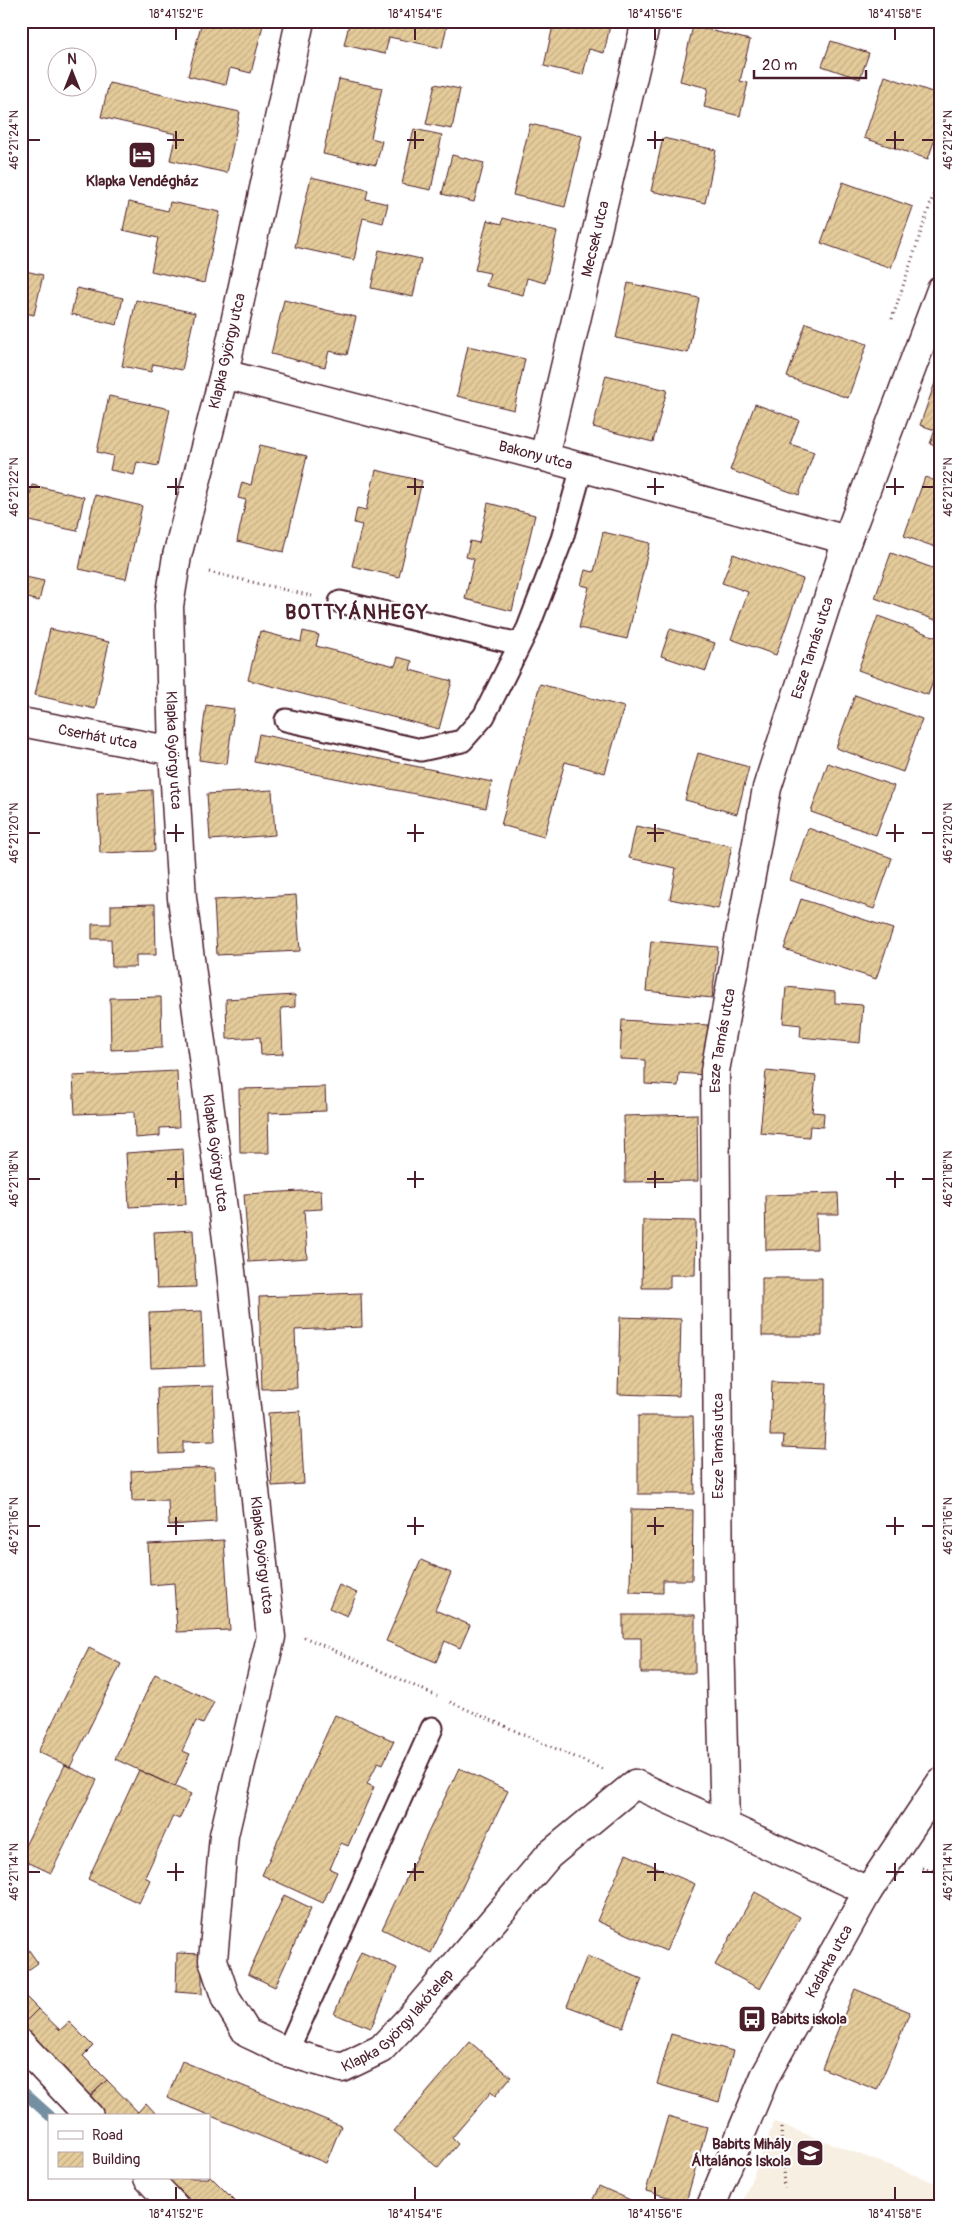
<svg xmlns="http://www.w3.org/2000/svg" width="962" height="2227" font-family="Pangolin,sans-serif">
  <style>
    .built { fill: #f7efe1 }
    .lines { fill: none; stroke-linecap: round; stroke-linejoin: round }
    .stream { stroke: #738fa1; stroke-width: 11 }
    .building { fill: url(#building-hatch); stroke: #4a1f2b }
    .lane-casing { stroke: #4a1f2b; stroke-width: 25 }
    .street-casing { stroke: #4a1f2b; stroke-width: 31 }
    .path { stroke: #4a1f2b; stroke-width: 3; stroke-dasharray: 1 4; stroke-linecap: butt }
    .lane { stroke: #fff; stroke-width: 21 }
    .street { stroke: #fff; stroke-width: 28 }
    .ticks { fill: none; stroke: #4a1f2b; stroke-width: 2 }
    .labels { text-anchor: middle; stroke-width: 4.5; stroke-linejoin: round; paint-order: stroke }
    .poi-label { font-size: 15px; font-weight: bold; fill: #4a1f2b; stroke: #fff }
    .street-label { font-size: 15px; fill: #4a1f2b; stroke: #fff }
    .district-label { font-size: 20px; font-weight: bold; letter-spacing: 1px; fill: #4a1f2b; stroke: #fff }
    .neatline { fill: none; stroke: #4a1f2b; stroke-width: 2 }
    .ticks-label { font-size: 12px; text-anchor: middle; fill: #4a1f2b }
  </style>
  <defs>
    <pattern id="building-hatch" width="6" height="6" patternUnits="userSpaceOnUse" patternTransform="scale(1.25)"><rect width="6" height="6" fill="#e4cb9a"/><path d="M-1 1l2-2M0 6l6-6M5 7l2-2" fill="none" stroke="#c5ae85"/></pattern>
  </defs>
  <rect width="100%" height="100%" fill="#fff"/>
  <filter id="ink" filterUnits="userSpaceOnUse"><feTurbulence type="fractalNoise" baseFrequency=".02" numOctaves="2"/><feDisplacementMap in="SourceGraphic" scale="10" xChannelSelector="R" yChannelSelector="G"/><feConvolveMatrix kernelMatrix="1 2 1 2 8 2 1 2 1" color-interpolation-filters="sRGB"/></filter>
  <g filter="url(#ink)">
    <!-- built -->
    <path class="built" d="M774,2122L941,2185V2206H741Z"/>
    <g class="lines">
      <!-- stream -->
      <path class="stream" d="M21,2090L50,2116"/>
    </g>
    <!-- building -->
    <path class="building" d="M202,21H264L251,73L230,68L226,85L188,76Z
      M350,21H448L442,48L389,37L385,54L344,45Z
      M554,21H611L604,53L589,49L583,75L544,66Z
      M915,21H941V29Z
      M693,26L750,40L740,81L748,83L740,116L704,107L708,88L680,81Z
      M831,41L869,53L860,79L822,66Z
      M885,76L941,95V121L928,159L864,138Z
      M339,79L382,88L371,138L382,141L376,165L323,154Z
      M109,83L240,112L227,173L170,160L176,134L101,117Z
      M435,84L460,89L452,129L426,124Z
      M530,124L582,136L565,207L513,195Z
      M414,129L442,135L431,190L402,184Z
      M663,138L716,150L705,203L651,191Z
      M452,155L484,163L474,202L442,194Z
      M311,177L368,190L366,199L388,204L383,223L363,218L354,260L295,247Z
      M843,182L913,207L891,268L821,243Z
      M129,202L168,211L170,202L220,212L204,283L151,271L158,238L123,230Z
      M503,218L557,232L545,283L527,278L523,295L486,286L490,273L475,270L487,220L502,224Z
      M379,250L421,259L413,297L371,288Z
      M21,270L43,275L34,315L21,312Z
      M628,283L699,298L688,353L616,338Z
      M77,288L123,298L117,325L71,314Z
      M136,300L195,313L182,370L153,364L151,372L122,366Z
      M284,300L356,317L347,355L329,351L325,367L271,354Z
      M806,323L867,344L848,398L787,377Z
      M468,346L525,359L514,410L457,396Z
      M941,366V448L930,444L935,430L920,425Z
      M606,375L667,390L653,442L593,427Z
      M109,396L170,409L158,466L137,462L134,475L110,470L113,456L97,452Z
      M755,404L799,420L790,444L814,452L799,495L730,470Z
      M260,445L307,456L284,552L237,541L246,500L238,498L242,482L251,485Z
      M376,470L422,481L399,577L352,566L362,525L354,523L357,508L366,510Z
      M925,477L941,483V549L904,536Z
      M32,485L84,497L77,531L25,520Z
      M95,495L142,506L126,579L79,569Z
      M488,503L535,515L512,611L465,599L474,559L466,557L470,541L479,543Z
      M603,532L650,543L627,639L579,628L589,587L581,585L585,570L594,572Z
      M891,553L941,571V622L875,598Z
      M733,554L803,579L776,655L731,639L748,592L722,583Z
      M21,576L44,581L39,601L21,596Z
      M878,616L941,639V660L928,695L858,670Z
      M50,629L109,642L95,709L35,695Z
      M670,629L715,643L706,671L661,656Z
      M260,631L301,642L303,631L319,635L316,646L395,666L398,657L412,661L410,670L452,681L439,729L248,680Z
      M540,684L624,707L605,773L565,762L544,837L501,825Z
      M855,695L922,719L903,772L836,748Z
      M206,705L234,709L227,764L199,760Z
      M259,734L492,782L486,808L254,762Z
      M698,753L749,767L737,814L685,800Z
      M828,763L894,786L876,835L811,812Z
      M152,790L155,851L100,853L97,793Z
      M272,790L275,835L210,840L207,794Z
      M636,826L732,846L718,909L670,899L676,868L629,858Z
      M808,828L892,858L874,909L790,880Z
      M296,895L300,951L217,955L214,900Z
      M801,899L893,929L876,979L784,949Z
      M155,904L156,955H136V967H112L111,939H92V924H111V905Z
      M651,941L718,947L712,998L646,991Z
      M786,987L835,992V1003L863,1005L860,1043L800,1037L801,1025L783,1023Z
      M295,995V1007L281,1008L283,1054L261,1055L260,1037L227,1039L226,999Z
      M161,997L162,1048L111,1050L110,998Z
      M622,1020L708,1025L705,1075L679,1073L678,1086L645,1084V1060L620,1059Z
      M177,1071L179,1127L160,1128V1136L135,1138L134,1112L75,1114L73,1076Z
      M766,1071L816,1076L812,1112L824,1113L823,1127L810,1126L809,1137L760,1133Z
      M325,1087L326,1111L268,1113L269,1153H240L239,1089Z
      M697,1114L698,1181L625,1182L624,1116Z
      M183,1149L186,1204L129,1207L126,1153Z
      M321,1190L322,1209L304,1210L307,1258L249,1262L244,1194Z
      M838,1193L839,1214H816L817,1249L766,1250L765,1195Z
      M643,1220L696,1221L695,1275H670V1288H642Z
      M193,1230L196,1287L157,1288L154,1232Z
      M762,1278H822V1336H762Z
      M361,1293L362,1327L295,1330L297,1388L262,1389L259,1297Z
      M202,1311L204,1366L151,1368L149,1313Z
      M620,1317L681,1319L679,1396L618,1394Z
      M772,1381L827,1383L824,1449L783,1447L784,1436H770Z
      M213,1386L215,1441L183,1442V1453L159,1454L157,1388Z
      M300,1411L304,1484L272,1486L268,1413Z
      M638,1416H693L695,1494H638Z
      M214,1467L216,1522L169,1525L168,1500L132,1501L131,1471Z
      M631,1509L693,1510L692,1580H663V1593L630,1592Z
      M224,1540L230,1630L177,1632L174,1583L150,1585L148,1544Z
      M421,1560L451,1573L435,1610L470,1625L460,1648L445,1641L436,1662L386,1641Z
      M339,1585L357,1593L347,1616L329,1608Z
      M623,1615H695V1673H641V1638H623Z
      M89,1648L121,1664L70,1767L38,1752Z
      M155,1674L214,1702L203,1724L196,1721L182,1751L190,1754L175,1787L115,1759Z
      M335,1715L394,1741L383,1764L378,1762L367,1784L374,1787L348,1846L341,1843L330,1869L337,1872L323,1903L262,1875Z
      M65,1765L97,1780L51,1873L21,1859V1854Z
      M459,1768L508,1791L431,1953L382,1929Z
      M139,1770L191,1794L179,1819L173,1816L145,1877L150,1880L139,1903L88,1879Z
      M626,1854L695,1884L666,1951L597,1921Z
      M755,1892L800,1917L760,1989L715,1965Z
      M284,1895L311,1908L275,1987L248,1974Z
      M21,1939L38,1963L21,1975Z
      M361,1952L397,1968L371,2028L334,2014Z
      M177,1953L202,1954V1994L176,1992Z
      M587,1956L642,1979L623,2027L567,2006Z
      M855,1989L910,2012L877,2090L822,2068Z
      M21,1992L38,2009L21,2026Z
      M38,2009L60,2030L69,2022L93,2046L83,2056L107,2080L86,2100L21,2035V2026Z
      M671,2034L733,2051L719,2102L657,2084Z
      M470,2042L511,2077L495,2096L491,2092L452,2138L458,2144L438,2168L394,2131Z
      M182,2061L341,2126L326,2163L167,2098Z
      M107,2080L138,2112L133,2116H102L86,2100Z
      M146,2103L158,2116H133L138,2112Z
      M668,2116L707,2127L686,2202L646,2191Z
      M209,2175L240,2206H196L168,2178H209Z
      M599,2186L644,2206H590Z"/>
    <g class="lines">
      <defs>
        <path id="lane" d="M340,602L519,644
          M286,720L421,750L462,741L484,716L528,628L562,539L582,467
          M287,2052L432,1728"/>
        <g id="street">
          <path id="s1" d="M300,21L224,374L177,556L169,606L173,751L182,898L230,1262L271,1637L224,1835L213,1960L226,1999L247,2033L287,2052L342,2068L381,2049L411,2017L549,1855L635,1784L868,1891"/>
          <path id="s2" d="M224,374L544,457L847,540"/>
          <path id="s3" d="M544,457L646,21"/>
          <path id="s4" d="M21,722L173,751"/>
          <path id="s5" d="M725,1825L719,1598L715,1071L767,788L847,540L941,290"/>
          <path d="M21,2044L89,2116"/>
          <path d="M148,2178L174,2206"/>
          <path id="s6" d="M711,2206L765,2076L868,1891L941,1782"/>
        </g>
      </defs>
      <!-- lane casing -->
      <use href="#lane" class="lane-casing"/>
      <!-- street casing -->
      <use href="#street" class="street-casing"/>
      <!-- path -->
      <path class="path" d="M892,319L941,172
        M209,572L312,596
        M304,1637L437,1696
        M450,1702L602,1769
        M922,1868L941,1873
        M781,2128L784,2188"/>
      <!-- lane -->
      <use href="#lane" class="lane"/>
      <!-- street -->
      <use href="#street" class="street"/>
    </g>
  </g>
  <!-- ticks -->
  <path class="ticks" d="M176,28V40M415,28V40M655,28V40M895,28V40M176,131V149M415,131V149M655,131V149M895,131V149M28,140H40M167,140H184M407,140H424M647,140H664M886,140H904M922,140H934M176,478V495M415,478V495M655,478V495M895,478V495M28,487H40M167,487H184M407,487H424M647,487H664M886,487H904M922,487H934M176,824V842M415,824V842M655,824V842M895,824V842M28,833H40M167,833H184M407,833H424M647,833H664M886,833H904M922,833H934M176,1171V1188M415,1171V1188M655,1171V1188M895,1171V1188M28,1179H40M167,1179H184M407,1179H424M647,1179H664M886,1179H904M922,1179H934M176,1517V1535M415,1517V1535M655,1517V1535M895,1517V1535M28,1526H40M167,1526H184M407,1526H424M647,1526H664M886,1526H904M922,1526H934M176,1863V1881M415,1863V1881M655,1863V1881M895,1863V1881M28,1872H40M167,1872H184M407,1872H424M647,1872H664M886,1872H904M922,1872H934M176,2187V2200M415,2187V2200M655,2187V2200M895,2187V2200"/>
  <!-- icons -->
  <defs>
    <symbol id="hotel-square" viewBox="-11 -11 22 22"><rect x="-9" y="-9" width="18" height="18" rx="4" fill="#4a1f2b" stroke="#fff"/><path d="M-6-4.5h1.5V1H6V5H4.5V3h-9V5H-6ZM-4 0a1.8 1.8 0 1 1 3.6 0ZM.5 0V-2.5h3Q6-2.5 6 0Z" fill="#fff"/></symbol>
    <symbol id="bus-square" viewBox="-11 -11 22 22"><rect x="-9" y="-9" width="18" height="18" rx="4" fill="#4a1f2b" stroke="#fff"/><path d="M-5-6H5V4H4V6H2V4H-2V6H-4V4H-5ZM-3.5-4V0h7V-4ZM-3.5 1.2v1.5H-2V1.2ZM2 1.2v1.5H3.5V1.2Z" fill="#fff"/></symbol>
    <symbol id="school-square" viewBox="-11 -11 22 22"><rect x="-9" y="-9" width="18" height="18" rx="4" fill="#4a1f2b" stroke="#fff"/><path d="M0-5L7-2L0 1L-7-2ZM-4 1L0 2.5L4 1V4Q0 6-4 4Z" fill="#fff"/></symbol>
  </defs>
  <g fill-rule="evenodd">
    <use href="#hotel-square" x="126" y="139" width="32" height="32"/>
    <use href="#bus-square" x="736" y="2003" width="32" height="32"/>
    <use href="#school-square" x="794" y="2137" width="32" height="32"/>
  </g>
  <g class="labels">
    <!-- poi labels -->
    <g class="poi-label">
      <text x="142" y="186">Klapka Vendégház</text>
      <text x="771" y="2024" text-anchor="start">Babits iskola</text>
      <text x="791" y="2149" text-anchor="end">Babits Mihály<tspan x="791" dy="17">Általános Iskola</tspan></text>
    </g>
    <!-- street labels -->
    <g class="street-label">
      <text dy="5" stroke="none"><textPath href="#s3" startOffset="224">Mecsek utca</textPath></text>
      <text transform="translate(227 351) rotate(-77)" y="5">Klapka György utca</text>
      <text dy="5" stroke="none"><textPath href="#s2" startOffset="322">Bakony utca</textPath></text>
      <text dy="5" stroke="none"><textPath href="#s5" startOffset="1189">Esze Tamás utca</textPath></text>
      <text dy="5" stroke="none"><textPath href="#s4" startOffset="78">Cserhát utca</textPath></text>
      <text dy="5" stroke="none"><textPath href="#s1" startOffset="744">Klapka György utca</textPath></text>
      <text dy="5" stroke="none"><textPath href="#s5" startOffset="785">Esze Tamás utca</textPath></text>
      <text dy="5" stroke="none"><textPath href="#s1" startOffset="1149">Klapka György utca</textPath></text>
      <text transform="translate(718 1446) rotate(-90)" y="5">Esze Tamás utca</text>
      <text dy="5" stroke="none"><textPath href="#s1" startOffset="1554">Klapka György utca</textPath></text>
      <text dy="5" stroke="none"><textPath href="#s6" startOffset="272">Kadarka utca</textPath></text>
      <text dy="5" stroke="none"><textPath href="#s1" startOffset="2222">Klapka György lakótelep</textPath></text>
    </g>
    <!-- district labels -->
    <g class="district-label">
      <text x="357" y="619">BOTTYÁNHEGY</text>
    </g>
  </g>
  <!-- margin -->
  <rect width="962" height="2227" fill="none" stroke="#fff" stroke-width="55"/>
  <!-- legend -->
  <rect x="48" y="2114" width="162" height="65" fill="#ffffff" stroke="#b7a5aa"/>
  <rect x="58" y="2131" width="25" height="8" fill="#ffffff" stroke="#b7a5aa"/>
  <text x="92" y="2140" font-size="15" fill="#4a1f2b">Road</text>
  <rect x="58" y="2152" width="25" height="15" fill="url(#building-hatch)" stroke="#b7a5aa"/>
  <text x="92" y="2164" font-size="15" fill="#4a1f2b">Building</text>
  <!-- north arrow -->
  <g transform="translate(72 72)"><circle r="24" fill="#ffffff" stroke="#b7a5aa"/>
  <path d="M0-4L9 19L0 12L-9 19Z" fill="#4a1f2b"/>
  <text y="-8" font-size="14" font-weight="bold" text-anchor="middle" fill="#4a1f2b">N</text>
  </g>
  <!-- scale -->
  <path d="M754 70v8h112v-8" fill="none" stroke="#4a1f2b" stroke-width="2.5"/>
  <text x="762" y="70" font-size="15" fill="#4a1f2b" stroke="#ffffff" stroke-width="4" paint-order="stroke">20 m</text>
  <rect x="28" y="28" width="906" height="2172" class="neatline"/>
  <g class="ticks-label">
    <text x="176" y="18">18°41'52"E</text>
    <text x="415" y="18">18°41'54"E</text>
    <text x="655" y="18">18°41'56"E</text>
    <text x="895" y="18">18°41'58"E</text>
    <text transform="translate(14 140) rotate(-90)" y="4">46°21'24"N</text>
    <text transform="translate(948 140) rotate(-90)" y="4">46°21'24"N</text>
    <text transform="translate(14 487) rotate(-90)" y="4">46°21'22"N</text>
    <text transform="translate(948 487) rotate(-90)" y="4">46°21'22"N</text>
    <text transform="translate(14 833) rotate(-90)" y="4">46°21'20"N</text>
    <text transform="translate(948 833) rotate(-90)" y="4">46°21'20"N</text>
    <text transform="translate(14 1179) rotate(-90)" y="4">46°21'18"N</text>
    <text transform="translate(948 1179) rotate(-90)" y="4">46°21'18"N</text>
    <text transform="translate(14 1526) rotate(-90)" y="4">46°21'16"N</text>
    <text transform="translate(948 1526) rotate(-90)" y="4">46°21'16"N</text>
    <text transform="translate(14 1872) rotate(-90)" y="4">46°21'14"N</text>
    <text transform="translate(948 1872) rotate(-90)" y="4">46°21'14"N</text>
    <text x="176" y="2218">18°41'52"E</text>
    <text x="415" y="2218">18°41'54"E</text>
    <text x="655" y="2218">18°41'56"E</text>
    <text x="895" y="2218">18°41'58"E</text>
  </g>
</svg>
